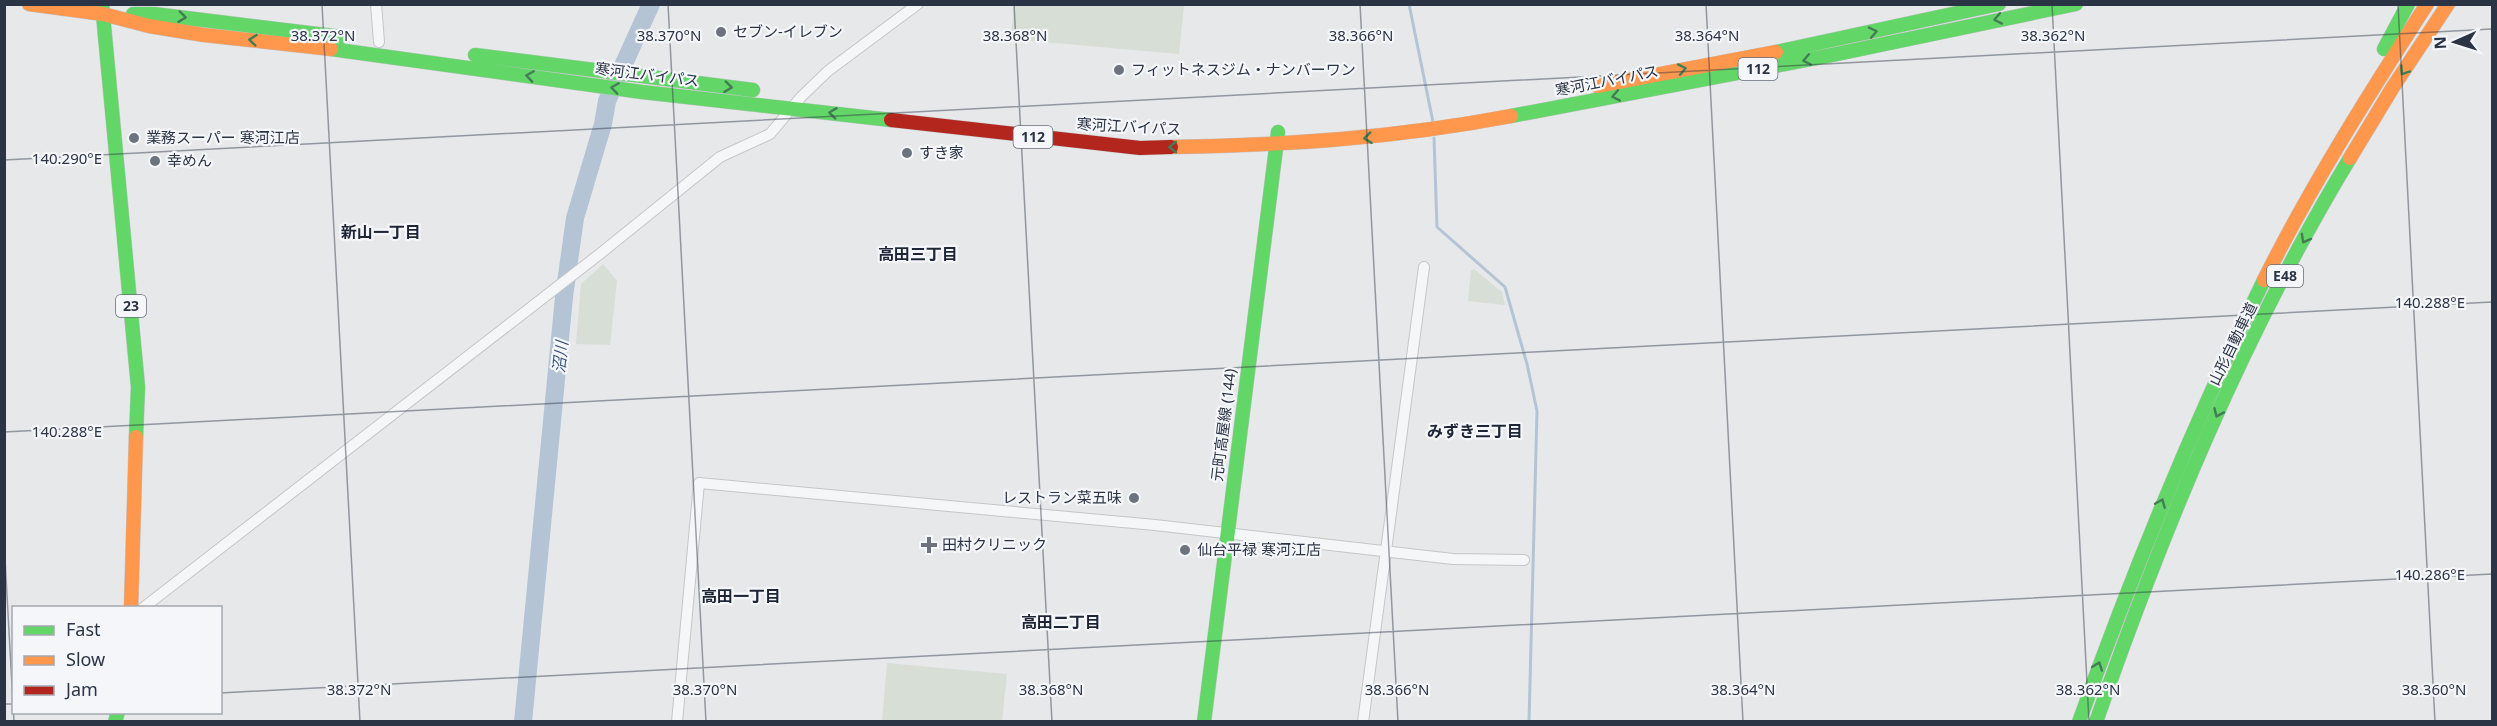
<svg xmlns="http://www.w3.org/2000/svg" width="2497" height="726" font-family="'Noto Sans','Noto Sans JP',sans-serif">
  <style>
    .green { fill: #d6ded6 }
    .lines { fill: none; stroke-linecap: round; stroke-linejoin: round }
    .stream { stroke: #b4c4d5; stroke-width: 3 }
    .river { stroke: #b4c4d5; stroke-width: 18 }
    .street-casing { stroke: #c4c6c8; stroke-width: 12 }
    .fast-casing { stroke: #c4c6c8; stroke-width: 15 }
    .slow-casing { stroke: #c4c6c8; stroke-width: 15 }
    .jam-casing { stroke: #c4c6c8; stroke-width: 15 }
    .street { stroke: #f5f6f7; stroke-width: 10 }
    .fast { stroke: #63d668; stroke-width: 14 }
    .slow { stroke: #ff974d; stroke-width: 14 }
    .jam { stroke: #b3261e; stroke-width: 14 }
    .oneway { stroke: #447d55 }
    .ticks { fill: none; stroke: #2b3445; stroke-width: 1.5; stroke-opacity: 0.45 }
    .poi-dot { fill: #6c737f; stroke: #f4f6f9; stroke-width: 2 }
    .labels { text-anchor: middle; stroke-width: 4.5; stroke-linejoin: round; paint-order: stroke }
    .shield { fill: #f4f6f9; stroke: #676e7b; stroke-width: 1.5 }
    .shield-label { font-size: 14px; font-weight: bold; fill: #2b3445 }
    .poi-label { font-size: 15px; fill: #2b3445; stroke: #f4f6f9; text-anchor: start }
    .street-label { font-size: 15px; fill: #2b3445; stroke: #f4f6f9 }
    .neighbourhood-label { font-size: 16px; font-weight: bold; fill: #1d2536; stroke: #f4f6f9 }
    .water-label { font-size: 16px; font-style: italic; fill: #34527a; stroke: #f4f6f9 }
    .ticks-label { font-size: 15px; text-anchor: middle; fill: #2b3445; stroke: #f4f6f9; stroke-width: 4.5; stroke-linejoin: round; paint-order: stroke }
  </style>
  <rect width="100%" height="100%" fill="#e6e8ea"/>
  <!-- green -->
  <path class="green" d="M1014,5H1184L1179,54L1011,39Z
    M603,264L617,281L610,345L576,344L581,284Z
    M1474,269L1502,292L1505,305L1468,301L1471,271Z
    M887,663L1007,674L1002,721H882Z"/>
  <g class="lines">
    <!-- stream -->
    <path class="stream" d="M1409,4L1433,122
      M1434,138L1437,227L1505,287L1527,364L1537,411L1529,722"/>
    <!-- river -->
    <path class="river" d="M523,722L564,297L575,218L603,124L607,101L651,4"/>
    <defs>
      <path id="street" d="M376,4L379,42
        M143,608L601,253L720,157L770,134L801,97L828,71L918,4
        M677,722L699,483L1155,525L1453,559L1524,560
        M1363,722L1424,267"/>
      <path id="fast" d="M102,4L138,387L136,437
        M133,14H154L342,37
        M331,49L642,92L891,120
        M2384,49L2408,4
        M1776,52L1999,4
        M475,55L753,90
        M1511,116L1832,55L2076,4
        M115,722L118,712
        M1204,722L1278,132
        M2079,722C2133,571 2193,424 2264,280
        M2096,722C2164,527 2243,335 2350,158"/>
      <path id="slow" d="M29,4L103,14L149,26L204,35L331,49
        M1597,86L1776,52
        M1171,147C1289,145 1395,138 1511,116
        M2350,158L2393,87L2448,4
        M2264,280C2312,184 2369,94 2427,4
        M131,608L136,437"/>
      <path id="jam" d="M891,120L1140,148L1171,147"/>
    </defs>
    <!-- street casing -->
    <use href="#street" class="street-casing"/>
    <!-- fast casing -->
    <use href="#fast" class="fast-casing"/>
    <!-- slow casing -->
    <use href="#slow" class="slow-casing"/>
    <!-- jam casing -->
    <use href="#jam" class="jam-casing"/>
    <!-- street -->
    <use href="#street" class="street"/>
    <!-- fast -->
    <use href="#fast" class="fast"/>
    <!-- slow -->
    <use href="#slow" class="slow"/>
    <!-- jam -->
    <use href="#jam" class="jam"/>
  </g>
  <!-- one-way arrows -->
  <defs><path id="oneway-chevron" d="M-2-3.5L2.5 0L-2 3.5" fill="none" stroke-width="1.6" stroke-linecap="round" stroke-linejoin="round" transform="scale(1.5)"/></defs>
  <g class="oneway">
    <use href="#oneway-chevron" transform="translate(182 17) rotate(7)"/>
    <use href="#oneway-chevron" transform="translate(1998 19) rotate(169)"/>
    <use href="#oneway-chevron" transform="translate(1873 32) rotate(-12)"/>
    <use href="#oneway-chevron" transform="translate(253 40) rotate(-174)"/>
    <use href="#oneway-chevron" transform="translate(1807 60) rotate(169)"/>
    <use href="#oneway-chevron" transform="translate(1682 69) rotate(-11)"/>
    <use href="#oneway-chevron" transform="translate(2404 71) rotate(124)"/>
    <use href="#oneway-chevron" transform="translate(530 76) rotate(-172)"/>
    <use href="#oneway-chevron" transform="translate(728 87) rotate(7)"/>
    <use href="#oneway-chevron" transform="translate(615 88) rotate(-172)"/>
    <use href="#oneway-chevron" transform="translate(1616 96) rotate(169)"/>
    <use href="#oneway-chevron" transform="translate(833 113) rotate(-173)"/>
    <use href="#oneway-chevron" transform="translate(1368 138) rotate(173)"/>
    <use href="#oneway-chevron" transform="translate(1173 147) rotate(179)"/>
    <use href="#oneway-chevron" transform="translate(2305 239) rotate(119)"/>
    <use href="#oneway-chevron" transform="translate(2218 413) rotate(114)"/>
    <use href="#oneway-chevron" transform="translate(2161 503) rotate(-67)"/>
    <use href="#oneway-chevron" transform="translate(2098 666) rotate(-70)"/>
  </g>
  <!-- ticks -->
  <path class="ticks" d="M322,4L360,722M668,4L706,722M1014,4L1052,722M1360,4L1398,722M1706,4L1743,722M2052,4L2089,722M2398,4L2435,722M4,160L2492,29M4,432L2492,302M4,541L14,722M220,693L2492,574M4,704H14"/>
  <!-- markers -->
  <g class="poi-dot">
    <circle cx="721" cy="32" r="6"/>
    <circle cx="1119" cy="70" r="6"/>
    <circle cx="134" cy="138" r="6"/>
    <circle cx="907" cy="153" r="6"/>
    <circle cx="155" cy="161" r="6"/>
    <circle cx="1134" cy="498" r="6"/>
    <path d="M926 536h6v6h6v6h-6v6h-6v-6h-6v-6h6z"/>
    <circle cx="1185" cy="550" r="6"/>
  </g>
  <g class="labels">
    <!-- shield labels -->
    <g class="shield">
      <rect x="1738.5" y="58" width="39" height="22" rx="4.5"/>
      <rect x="1013.5" y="126" width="39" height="22" rx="4.5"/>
      <rect x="2267" y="265" width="36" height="22" rx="4.5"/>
      <rect x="116" y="295" width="30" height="22" rx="4.5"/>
    </g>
    <g class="shield-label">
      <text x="1758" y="74">112</text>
      <text x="1033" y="142">112</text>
      <text x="2285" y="281">E48</text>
      <text x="131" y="311">23</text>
    </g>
    <!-- poi labels -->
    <g class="poi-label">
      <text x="733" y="37">セブン-イレブン</text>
      <text x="1131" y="75">フィットネスジム・ナンバーワン</text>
      <text x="146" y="143">業務スーパー 寒河江店</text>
      <text x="919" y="158">すき家</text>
      <text x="167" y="166">幸めん</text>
      <text x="1122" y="503" text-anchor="end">レストラン菜五味</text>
      <text x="942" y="550">田村クリニック</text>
      <text x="1197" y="555">仙台平禄 寒河江店</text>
    </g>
    <!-- street labels -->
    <g class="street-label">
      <text transform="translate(647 75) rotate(7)" y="5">寒河江バイパス</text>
      <text transform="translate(1607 81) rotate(-11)" y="5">寒河江バイパス</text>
      <text transform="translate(1129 127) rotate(3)" y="5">寒河江バイパス</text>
      <text transform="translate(2233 344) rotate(-64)" y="5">山形自動車道</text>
      <text transform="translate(1224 425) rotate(-83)" y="5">元町高屋線 (144)</text>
    </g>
    <!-- neighbourhood labels -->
    <g class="neighbourhood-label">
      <text x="381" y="238">新山一丁目</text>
      <text x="918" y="260">高田三丁目</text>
      <text x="1475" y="437">みずき三丁目</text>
      <text x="741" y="602">高田一丁目</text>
      <text x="1061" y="628">高田二丁目</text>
    </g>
    <!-- water labels -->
    <g class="water-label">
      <text transform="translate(560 357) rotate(-84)" y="6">沼川</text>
    </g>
  </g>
  <g class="ticks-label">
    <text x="323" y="41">38.372°N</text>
    <text x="669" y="41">38.370°N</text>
    <text x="1015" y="41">38.368°N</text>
    <text x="1361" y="41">38.366°N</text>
    <text x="1707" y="41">38.364°N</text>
    <text x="2053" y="41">38.362°N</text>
    <text x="67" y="164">140.290°E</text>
    <text x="2430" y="308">140.288°E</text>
    <text x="67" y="437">140.288°E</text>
    <text x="2430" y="580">140.286°E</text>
    <text x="359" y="695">38.372°N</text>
    <text x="705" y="695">38.370°N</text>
    <text x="1051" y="695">38.368°N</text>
    <text x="1397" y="695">38.366°N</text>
    <text x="1743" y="695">38.364°N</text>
    <text x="2088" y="695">38.362°N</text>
    <text x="2434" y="695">38.360°N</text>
  </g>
  <!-- border -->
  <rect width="2497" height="726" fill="none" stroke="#2b3445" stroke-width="12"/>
  <!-- legend -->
  <rect x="12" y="606" width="210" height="108" fill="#f4f6f9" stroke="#a4a8b1" stroke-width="1.5"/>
  <rect x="24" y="626" width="30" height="9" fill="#63d668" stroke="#a4a8b1" stroke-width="1.5"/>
  <text x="66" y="636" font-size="18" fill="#2b3445">Fast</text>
  <rect x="24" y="656" width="30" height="9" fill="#ff974d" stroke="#a4a8b1" stroke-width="1.5"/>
  <text x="66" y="666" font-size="18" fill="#2b3445">Slow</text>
  <rect x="24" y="686" width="30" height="9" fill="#b3261e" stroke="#a4a8b1" stroke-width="1.5"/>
  <text x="66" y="696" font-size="18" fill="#2b3445">Jam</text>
  <!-- north arrow -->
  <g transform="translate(2455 42) rotate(267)" stroke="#f4f6f9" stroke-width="4.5" paint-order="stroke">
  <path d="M0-4.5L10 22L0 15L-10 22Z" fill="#2b3445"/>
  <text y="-9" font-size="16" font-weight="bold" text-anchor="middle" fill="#2b3445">N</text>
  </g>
</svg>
